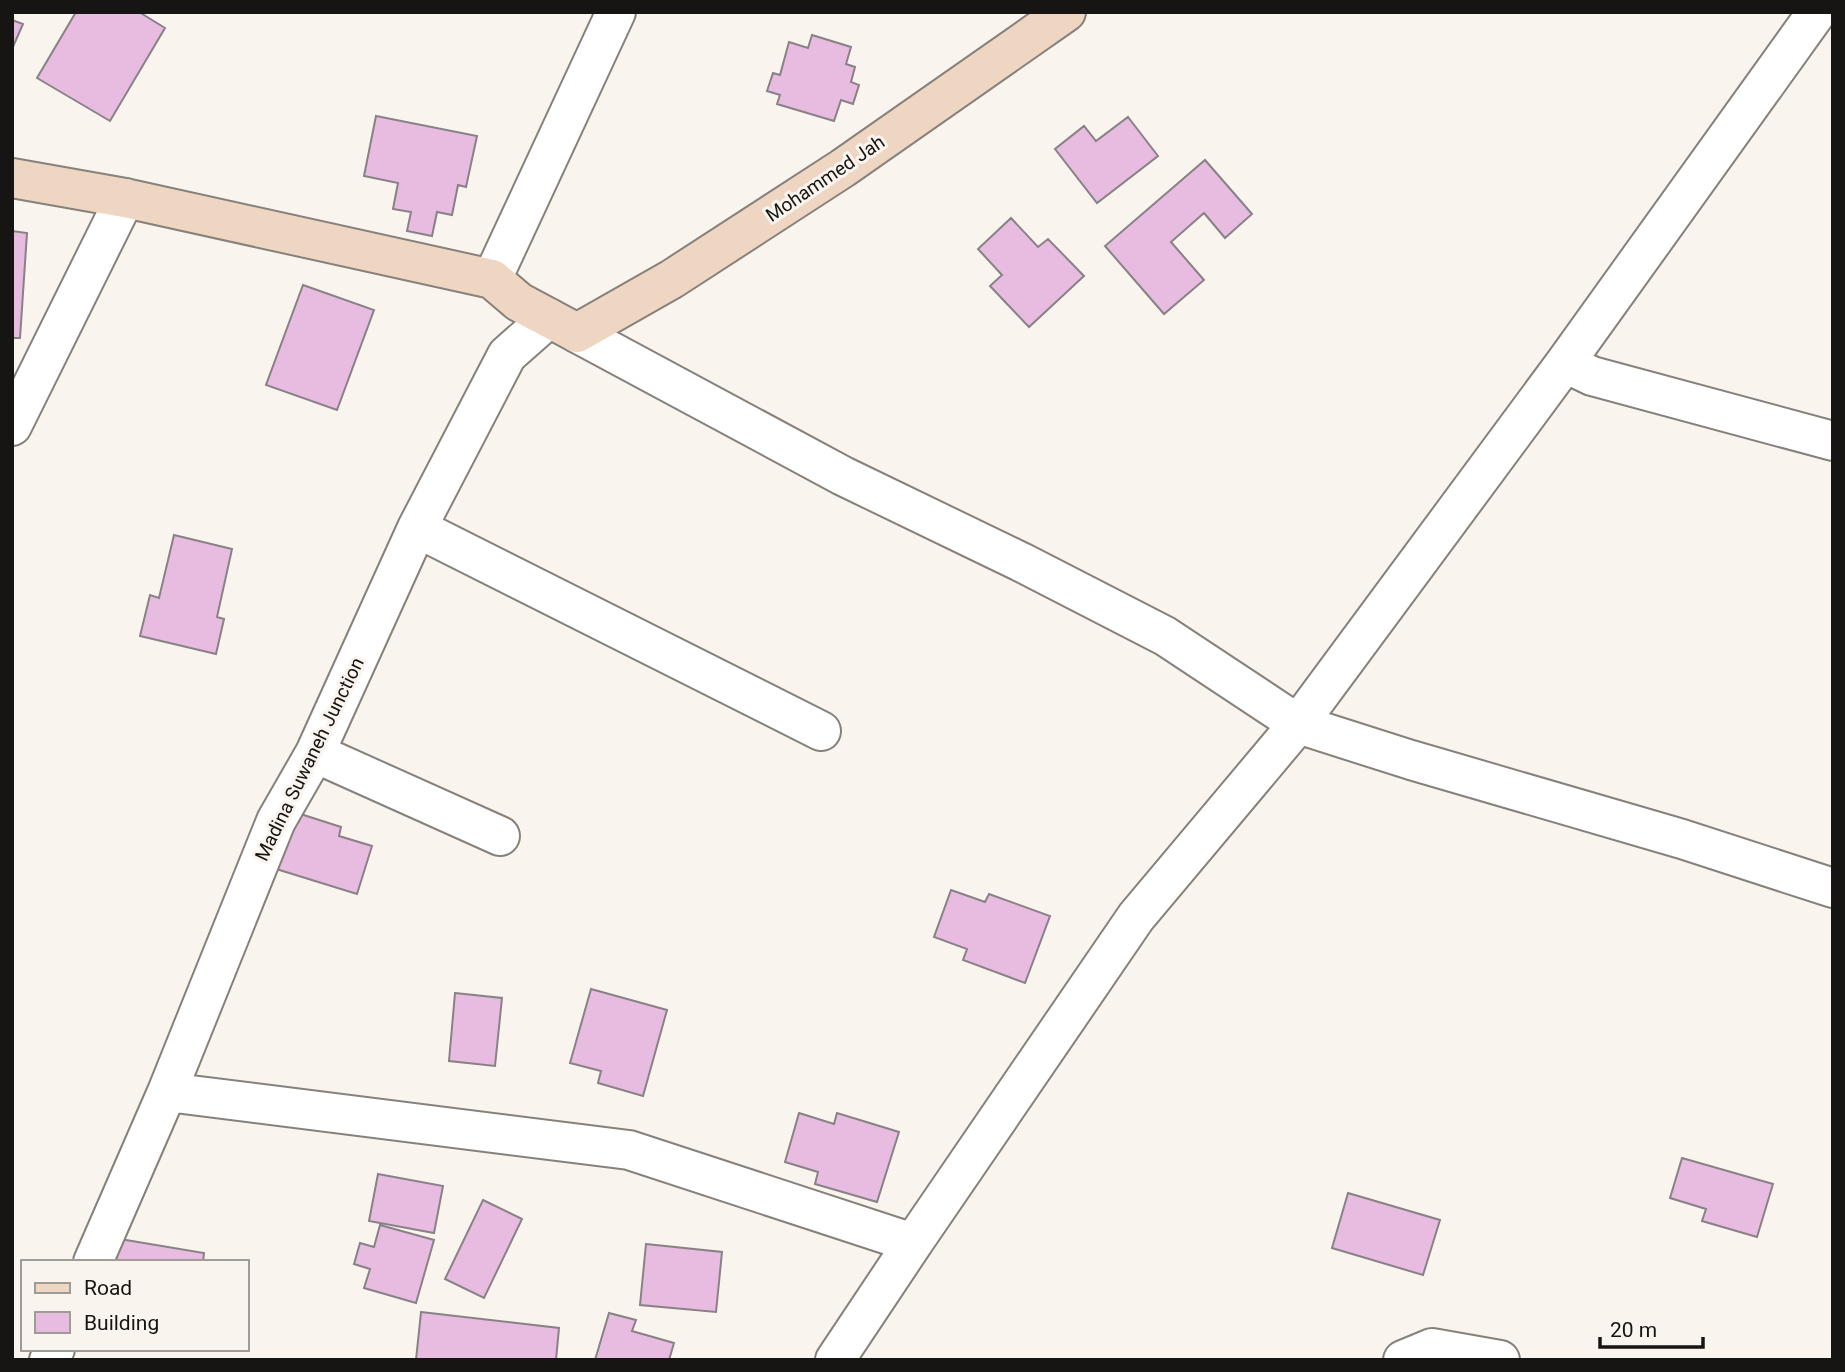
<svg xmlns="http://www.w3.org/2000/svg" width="1845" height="1372" font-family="Roboto,sans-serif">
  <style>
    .building { fill: #e8bbe0; stroke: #888287; stroke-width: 2 }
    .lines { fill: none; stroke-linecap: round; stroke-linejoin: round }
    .street-casing { stroke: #86817b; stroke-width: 42 }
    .secondary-casing { stroke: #86817b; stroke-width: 42 }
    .street { stroke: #fff; stroke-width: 38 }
    .secondary { stroke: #eed6c2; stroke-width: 38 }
    .labels { text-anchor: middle; stroke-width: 6; stroke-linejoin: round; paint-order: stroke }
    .street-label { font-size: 19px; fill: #171513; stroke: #faf4ee }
  </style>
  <rect width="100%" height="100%" fill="#faf4ee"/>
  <!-- building -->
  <path class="building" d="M76,12H139L165,28L110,121L37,78Z
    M12,20L23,24L12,49Z
    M812,35L851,47L846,64L855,67L851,82L859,85L853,104L841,100L834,121L777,104L780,95L767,91L773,73L780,75L789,42L808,48Z
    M376,116L477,136L466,187L458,185L452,215L437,212L432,236L407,231L411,212L393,209L398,183L364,176Z
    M1128,117L1158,156L1097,203L1055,149L1084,126L1096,141Z
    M1205,160L1252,214L1225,238L1204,213L1171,242L1204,280L1164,314L1105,246Z
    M1011,218L1038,247L1048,239L1084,276L1029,327L990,286L1002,275L978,249Z
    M12,231L27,233L20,338H12Z
    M303,285L374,310L337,410L266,385Z
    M174,535L232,549L217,617L224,619L216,654L140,636L150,595L159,598Z
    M285,809L341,827L339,836L372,846L357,894L273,868Z
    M951,890L985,902L989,894L1050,916L1025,983L963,960L967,949L934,937Z
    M591,989L667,1010L643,1096L598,1083L601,1071L570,1063Z
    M455,993L502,998L495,1066L449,1061Z
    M799,1113L834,1124L837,1113L899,1132L877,1202L815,1184L818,1172L785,1162Z
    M1682,1158L1773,1184L1757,1237L1702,1221L1706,1209L1670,1198Z
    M378,1174L443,1186L434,1233L369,1221Z
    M1348,1193L1440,1220L1423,1275L1332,1248Z
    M483,1200L522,1219L484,1298L445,1279Z
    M380,1225L434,1240L416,1303L364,1288L370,1269L354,1264L360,1243L374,1247Z
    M120,1239L204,1253L203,1262H116Z
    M646,1244L722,1252L716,1312L640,1305Z
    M421,1312L559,1328L556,1360H416Z
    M609,1313L636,1320L632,1331L674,1343L669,1360H595Z"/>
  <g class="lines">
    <defs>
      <path id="street" d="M1817,12L1565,363L1592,376L1833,441
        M492,279L616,12
        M577,333L843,476L1021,562L1165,636L1298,724L1411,760L1682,839L1833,888
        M12,426L125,198
        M417,528L821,731
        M315,753L500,836
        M167,1092L629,1150L913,1243L835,1360
        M913,1243L1136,917L1298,724L1565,363
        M93,1262L167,1092L276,821L315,753L417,528L507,355L549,318
        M49,1360L55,1349
        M1403,1360L1432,1348L1500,1360"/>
      <path id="secondary" d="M12,178L125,198L492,279L519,302L577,333L672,279L843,168L1066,12"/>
    </defs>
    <!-- street casing -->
    <use href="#street" class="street-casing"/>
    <!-- secondary casing -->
    <use href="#secondary" class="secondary-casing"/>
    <!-- street -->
    <use href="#street" class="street"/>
    <!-- secondary -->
    <use href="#secondary" class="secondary"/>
  </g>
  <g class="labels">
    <!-- street labels -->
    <g class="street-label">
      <text transform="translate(825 178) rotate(-34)" y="7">Mohammed Jah</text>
      <text transform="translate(309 759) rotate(-64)" y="7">Madina Suwaneh Junction</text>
    </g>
  </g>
  <!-- border -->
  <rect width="1845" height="1372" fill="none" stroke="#171513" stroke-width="28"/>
  <!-- legend -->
  <rect x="21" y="1260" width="228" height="91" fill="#faf4ee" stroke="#9f9b96" stroke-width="2"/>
  <rect x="35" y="1283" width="35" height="10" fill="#eed6c2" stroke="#9f9b96" stroke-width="2"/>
  <text x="84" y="1295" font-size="21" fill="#171513">Road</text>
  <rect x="35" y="1312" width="35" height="21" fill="#e8bbe0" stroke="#9f9b96" stroke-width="2"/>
  <text x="84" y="1330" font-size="21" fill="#171513">Building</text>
  <!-- scale -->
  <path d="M1600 1337v10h103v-10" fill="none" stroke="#171513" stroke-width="3.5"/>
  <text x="1610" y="1337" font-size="21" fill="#171513" stroke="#faf4ee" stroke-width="5" paint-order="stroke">20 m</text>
</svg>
